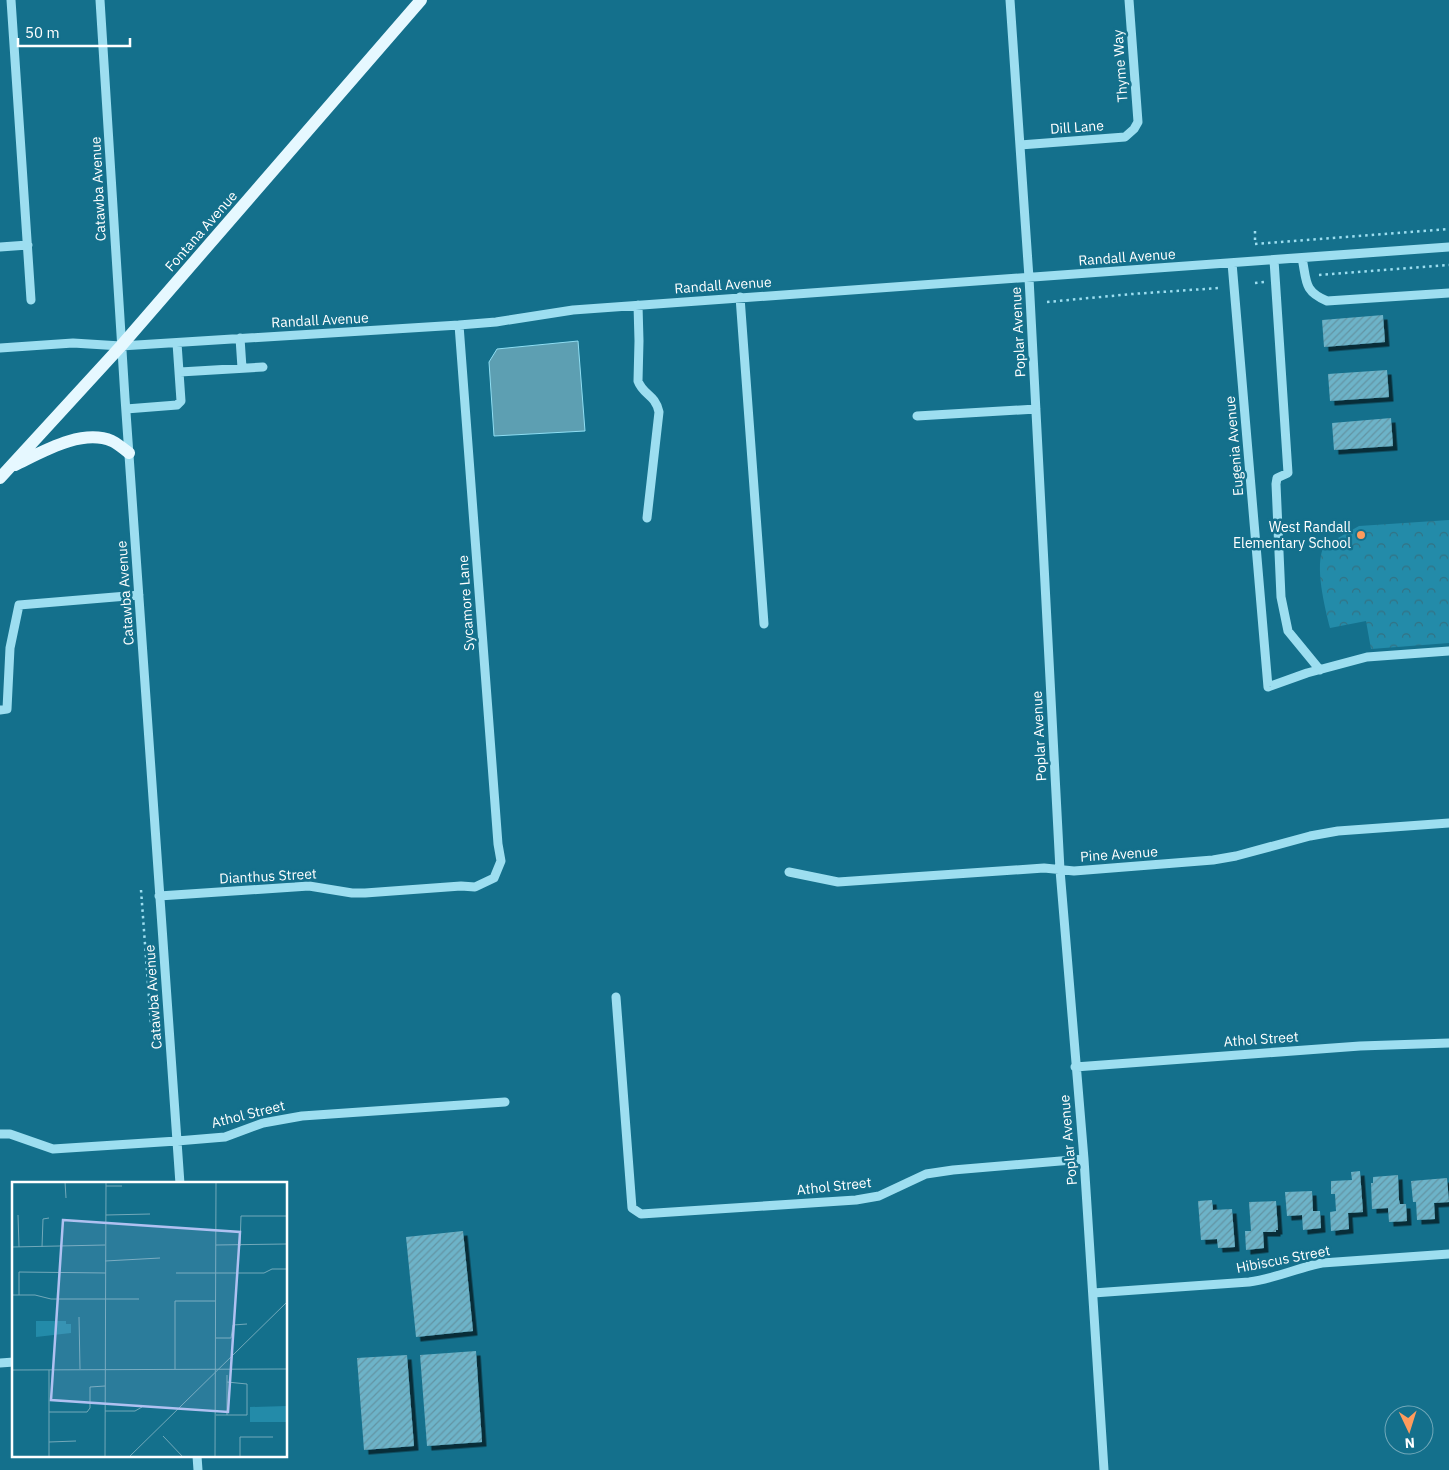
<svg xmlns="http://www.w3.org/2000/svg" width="1449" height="1470" font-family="'IBM Plex Sans',sans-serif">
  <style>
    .park { fill: url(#park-crowns) }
    .water { fill: #5d9fb2; stroke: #8fdef3 }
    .building { fill: url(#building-hatch); filter: url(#shadow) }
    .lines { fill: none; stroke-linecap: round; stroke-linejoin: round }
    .path { stroke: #9ddef0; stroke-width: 2.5; stroke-dasharray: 2.5 4; stroke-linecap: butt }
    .minor { stroke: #9ddef0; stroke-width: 9 }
    .major { stroke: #e6f8ff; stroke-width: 12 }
    .poi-dot { fill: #ff9b5c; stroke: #14708c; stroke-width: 2 }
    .labels { text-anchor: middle; stroke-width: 5; stroke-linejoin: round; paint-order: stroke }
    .street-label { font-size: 14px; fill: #fff; stroke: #14708c }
    .poi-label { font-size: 14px; fill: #fff; stroke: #14708c; text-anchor: end }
    .inset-road { fill: none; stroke: #72a9ba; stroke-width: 1 }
    .view { fill: #b0c1f1; fill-opacity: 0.15; stroke: #b0c1f1; stroke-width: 2.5 }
    .inset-edge { fill: none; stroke: #fff; stroke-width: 2.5 }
  </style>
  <defs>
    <pattern id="park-crowns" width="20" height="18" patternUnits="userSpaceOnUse" patternTransform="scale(1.25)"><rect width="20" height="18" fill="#238ba9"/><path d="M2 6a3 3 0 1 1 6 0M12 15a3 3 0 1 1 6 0" fill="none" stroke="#337284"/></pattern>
    <pattern id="building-hatch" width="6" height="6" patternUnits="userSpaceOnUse" patternTransform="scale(1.25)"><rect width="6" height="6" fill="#6db3c8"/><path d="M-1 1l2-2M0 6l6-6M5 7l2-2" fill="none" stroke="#6394a3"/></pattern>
    <filter id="shadow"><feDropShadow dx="4.5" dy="4.5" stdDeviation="0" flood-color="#0009"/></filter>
  </defs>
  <rect width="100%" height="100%" fill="#14708c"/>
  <!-- park -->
  <path class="park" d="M1449,520V643L1371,649L1366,621L1330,628C1325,608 1314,565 1324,546L1359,526Z"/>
  <!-- water -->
  <path class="water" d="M578,341L585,431L494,436L489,362L497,349Z"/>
  <!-- building -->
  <path class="building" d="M1383,315L1385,342L1324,347L1322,320Z
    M1387,370L1389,397L1330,401L1328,374Z
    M1391,418L1393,446L1334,450L1332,423Z
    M1360,1171L1363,1212L1348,1213L1349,1229L1331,1231L1330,1212L1336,1211L1335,1194H1331V1181L1352,1180L1351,1172Z
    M1398,1175L1399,1200L1400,1204H1406L1407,1221L1389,1222L1388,1208L1372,1209L1371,1183H1373V1177Z
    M1447,1178L1449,1202L1434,1203L1435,1219L1417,1220L1416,1202H1413L1411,1181Z
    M1312,1191L1313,1211H1320L1321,1228L1303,1230L1302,1215L1287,1216L1285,1192Z
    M1212,1200L1213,1210L1232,1209L1235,1247L1218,1248L1217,1239L1201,1240L1198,1201Z
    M1276,1201L1278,1230H1276V1232H1263L1264,1248L1246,1250L1245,1231H1251L1249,1202Z
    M463,1231L473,1331L416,1337L406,1237Z
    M476,1351L482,1442L427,1446L420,1355Z
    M407,1355L414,1446L364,1450L357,1358Z"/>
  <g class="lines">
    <!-- path -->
    <path class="path" d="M1255,231V244L1449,229
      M1319,275L1449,265
      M1255,283L1264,282
      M1047,302L1132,294L1219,288
      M141,890L151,1025"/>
    <!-- minor -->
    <path class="minor" d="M11,0L31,300
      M100,0L125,398L180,1184
      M1010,0L1029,278L1060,870L1084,1159L1104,1470
      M1020,145L1125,137L1134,129L1138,122L1129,0
      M0,247L28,245
      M1302,258C1307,281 1303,291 1327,301L1449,293
      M1274,260L1288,473L1277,478L1276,484L1281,597L1288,631L1320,670
      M1232,263L1268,687L1307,673L1367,657L1449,651
      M740,297L764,624
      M638,305L639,341L638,381C643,395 655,394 659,412L647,518
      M240,338L242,368
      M0,348L73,343L121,346L459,325L496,322L573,310L1449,247
      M180,372L263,367
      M126,409L177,405L181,401L177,343
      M917,416L1036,409
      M0,710L7,709L10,648L19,605L139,595
      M789,872L838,882L1044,868L1074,871L1213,860L1236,856L1310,836L1338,831L1449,823
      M159,896L309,886L352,893H365L461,886L475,887L494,878L501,861L498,844L459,325
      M616,997L632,1208L641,1214L856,1200L879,1196L926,1174L953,1170L1084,1159
      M1075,1067L1360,1046L1449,1043
      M0,1134H10L53,1149L177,1141L225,1137L263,1123L302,1116L505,1102
      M1093,1293L1249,1282C1274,1279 1297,1268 1322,1263L1449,1254
      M0,1363L14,1362
      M197,1456L198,1470"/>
    <!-- major -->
    <path class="major" d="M15,465C42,452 82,428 112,441C118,444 124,449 129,453
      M0,478L121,346L421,0"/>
  </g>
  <!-- markers -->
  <circle class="poi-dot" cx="1361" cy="535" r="5"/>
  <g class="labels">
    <!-- street labels -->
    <g class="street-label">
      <text transform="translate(1120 66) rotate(-94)" y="5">Thyme Way</text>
      <text transform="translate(1077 127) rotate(-4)" y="5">Dill Lane</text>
      <text transform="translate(98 189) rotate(-93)" y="5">Catawba Avenue</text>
      <text transform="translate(201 231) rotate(-49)" y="5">Fontana Avenue</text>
      <text transform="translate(1127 257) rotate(-4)" y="5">Randall Avenue</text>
      <text transform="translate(723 285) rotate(-4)" y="5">Randall Avenue</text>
      <text transform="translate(320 320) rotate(-3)" y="5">Randall Avenue</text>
      <text transform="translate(1018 332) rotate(-93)" y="5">Poplar Avenue</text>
      <text transform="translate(1234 446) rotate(-95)" y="5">Eugenia Avenue</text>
      <text transform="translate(125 593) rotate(-94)" y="5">Catawba Avenue</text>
      <text transform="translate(466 603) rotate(-94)" y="5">Sycamore Lane</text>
      <text transform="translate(1039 736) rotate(-93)" y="5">Poplar Avenue</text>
      <text transform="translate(1119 854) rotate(-4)" y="5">Pine Avenue</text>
      <text transform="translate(268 876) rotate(-3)" y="5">Dianthus Street</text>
      <text transform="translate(153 997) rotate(-94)" y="5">Catawba Avenue</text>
      <text transform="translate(1261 1039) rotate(-4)" y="5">Athol Street</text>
      <text transform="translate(248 1114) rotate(-14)" y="5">Athol Street</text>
      <text transform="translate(1068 1140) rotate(-95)" y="5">Poplar Avenue</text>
      <text transform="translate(834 1186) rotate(-6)" y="5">Athol Street</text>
      <text transform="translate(1283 1259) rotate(-11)" y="5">Hibiscus Street</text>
    </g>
    <!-- poi labels -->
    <g class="poi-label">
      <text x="1351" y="532">West Randall<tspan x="1351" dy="16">Elementary School</tspan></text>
    </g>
  </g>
  <!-- overview -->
  <g transform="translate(12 1182)">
    <rect width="275" height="275" fill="#14708c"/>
    <path d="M24,139H54V142H59V151L24,155Z" fill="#238ba9"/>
    <path d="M275,224V240H238V225Z" fill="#238ba9"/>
    <path class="inset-road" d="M53,0L54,16M94,4H110M6,33L7,65M94,33L138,32M204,63L274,62M228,64L229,34H275M0,65L93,63M30,65L31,37L37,36M93,79L148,76M164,91H252L260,87H275M0,113H23L39,117H127M7,113V90L94,91M67,135L68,187M204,156H219L221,143L235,142M163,187V119H204M0,188L275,187M93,229H123L130,225M37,230H75L78,226V205L93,204M204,233H235V202L215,200M215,233V193M151,254L171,275M37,260L64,259M37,275V188M93,275L94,0M117,275L275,120M203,275L204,0M228,275V255H261"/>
    <path class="view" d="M51,38L228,50L216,230L39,218Z"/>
    <rect width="275" height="275" class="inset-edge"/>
  </g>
  <!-- north arrow -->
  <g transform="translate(1409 1430) rotate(176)"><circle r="24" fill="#14708c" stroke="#72a9ba"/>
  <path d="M0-4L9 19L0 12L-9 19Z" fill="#ff9b5c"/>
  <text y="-8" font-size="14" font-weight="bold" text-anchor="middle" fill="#ffffff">N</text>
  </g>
  <!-- scale -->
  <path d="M18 38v8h112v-8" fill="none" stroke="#ffffff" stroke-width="2.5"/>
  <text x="25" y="38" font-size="15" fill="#ffffff" stroke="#14708c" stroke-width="4" paint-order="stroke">50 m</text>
</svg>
